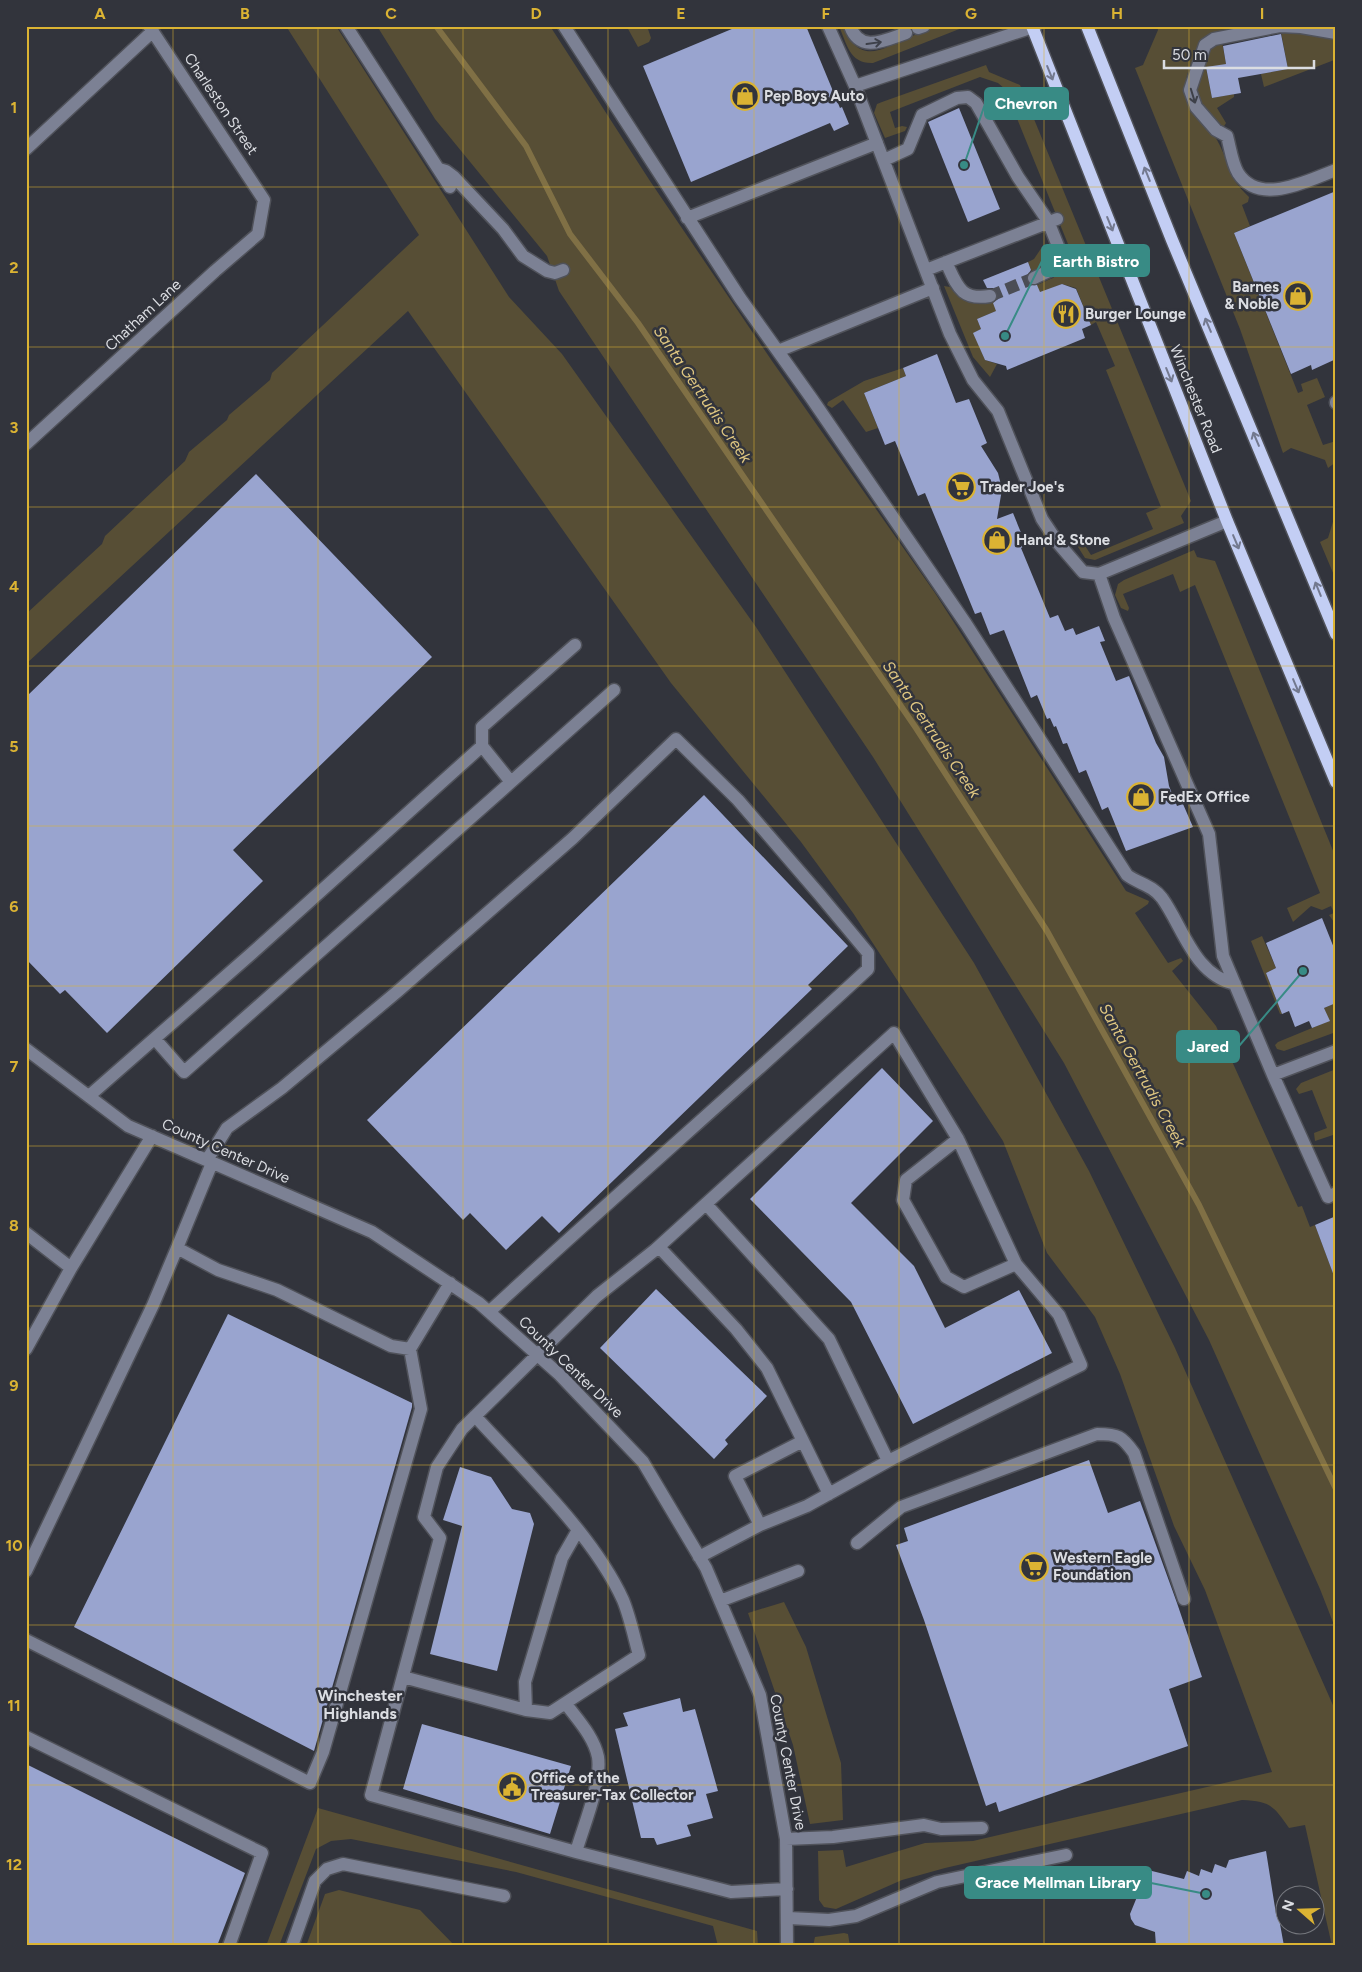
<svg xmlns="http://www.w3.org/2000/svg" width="1362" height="1972" font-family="Figtree,sans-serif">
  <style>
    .green { fill: #574e35 }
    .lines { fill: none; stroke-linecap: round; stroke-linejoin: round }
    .stream { stroke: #807045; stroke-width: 6 }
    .building { fill: #99a4cf }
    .minor-tunnel { stroke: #4b4d55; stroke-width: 12; stroke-dasharray: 12 6; stroke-linecap: butt }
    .minor-casing { stroke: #50525a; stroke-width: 15 }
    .major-casing { stroke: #50525a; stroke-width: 15 }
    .minor { stroke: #7c8194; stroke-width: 12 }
    .major { stroke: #c3cef4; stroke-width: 12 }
    .oneway { stroke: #3d4049 }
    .oneway2 { stroke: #73798f }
    .grid { fill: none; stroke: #dbb333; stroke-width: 1; stroke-opacity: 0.55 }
    .labels { text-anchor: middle; stroke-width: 5; stroke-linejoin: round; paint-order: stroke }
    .poi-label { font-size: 15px; font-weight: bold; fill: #dbdde2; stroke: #32343c; text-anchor: start }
    .street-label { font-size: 15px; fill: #dbdde2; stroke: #32343c }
    .water-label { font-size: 16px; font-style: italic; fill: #e0c781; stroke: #32343c }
    .neighbourhood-label { font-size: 16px; font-weight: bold; fill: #dbdde2; stroke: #32343c }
    .leader { fill: none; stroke: #388b85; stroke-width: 2 }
    .callout-dot { fill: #388b85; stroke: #32343c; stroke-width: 2 }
    .callout { fill: #388b85; stroke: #388b85; stroke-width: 2 }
    .callout-label { font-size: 16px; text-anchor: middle; font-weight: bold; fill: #fff }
    .neatline { fill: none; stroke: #dbb333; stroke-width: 2 }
    .grid-label { font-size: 16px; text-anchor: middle; font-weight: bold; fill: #dbb333 }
  </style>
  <rect width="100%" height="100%" fill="#32343c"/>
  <!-- green -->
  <path class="green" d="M286,26H336L509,297L562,354L756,627L974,963L1089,1171L1175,1348L1336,1712V1946H1332L1305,1825L1289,1828C1274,1806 1270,1801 1242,1800L945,1868L902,1880L836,1909L824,1907L819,1900L818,1851L843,1850L846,1867L925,1843L973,1841L1272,1772L1205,1590L1174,1526L1120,1374L1095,1317L1047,1253L1003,1141L853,913L801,842L671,683L408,311L26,664V614L102,544L105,536L185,461L189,452L227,420L229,415L270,380L272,373L419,235Z
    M377,26H550L650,181L772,361L935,593L1126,891L1149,901L1148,904L1135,913L1168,963L1181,958L1183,961L1172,971L1216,1026L1298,1207L1302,1206L1310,1227L1315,1225L1336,1281V1630L1320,1589L1209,1340L1064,1063L873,757L559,291L547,256L435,119Z
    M647,26L651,38L649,42L638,47L627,27Z
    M839,26H843C858,63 880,53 907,36L908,38L934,26H967L873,63C850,64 847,45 839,26Z
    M1157,26H1249L1199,45C1194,59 1183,78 1185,93C1187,114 1208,124 1217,140C1231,165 1225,174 1249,197L1248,202L1242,205L1250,226L1234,233L1298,393L1303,391L1301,384L1317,378L1325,397L1307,405L1323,445L1336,441V462L1328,468L1325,460L1291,448L1283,453L1240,329L1135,68L1143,65L1158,30Z
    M1281,32H1300L1336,39V64L1334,60L1329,62L1264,87L1261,74L1288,69Z
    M1222,42L1226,64L1206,68L1212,98L1234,94V97L1217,108L1226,123L1223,128L1201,106L1195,86L1207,50L1213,45Z
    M986,65L989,72L1020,85L1191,501L1181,516L1184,523L1095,560L1085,558L1078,547L1082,541L1091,555L1153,529L1146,513L1161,507L1106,370L1115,366L1096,322L1091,325L1076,288L1062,284L977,319L981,329L974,333L985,360L997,364L990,377L973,357L944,286L950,287C973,323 1025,289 1053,278C1064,268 1068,258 1068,244L1005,89L998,83L980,77L890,112L895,128L902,126L907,127L905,131L885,138L874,113L877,104L882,102Z
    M1042,247H1046C1051,260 1042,266 1032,272L1028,262L1034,259Z
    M903,368L906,376L864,393L878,428L866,432L843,400L832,408L827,405L828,402L864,381Z
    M1336,512V580L1320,542L1328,538Z
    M1194,550L1197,557L1215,561L1336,858V925L1329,915L1334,913L1331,906L1322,910L1311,906L1293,922L1287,908L1320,893L1195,585L1180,592L1173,574L1123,594L1129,608L1128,611L1121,608L1115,595L1118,584L1124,580Z
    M1262,936L1276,968L1266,973L1282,1014H1280L1251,941Z
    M1336,1003V1032L1284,1051L1277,1049L1275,1045L1278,1042L1329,1021L1324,1008Z
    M1336,1069V1134L1315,1141L1314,1133L1327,1128L1312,1090L1299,1094L1296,1089L1301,1083Z
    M784,1602L806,1647L841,1763L843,1820L810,1824L793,1745L748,1613Z
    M318,1808L757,1931L758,1946H718L713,1926L516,1872L351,1839L331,1841L316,1849L279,1946H266Z
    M339,1890L420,1910L455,1946H306L325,1894Z
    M844,1933L848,1934L850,1946H813L815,1937Z"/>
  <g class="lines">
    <!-- stream -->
    <path class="stream" d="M436,26L526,146L570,234L638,323L916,728L1047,931L1199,1205L1336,1489"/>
  </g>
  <!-- building -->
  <path class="building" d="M739,26H806L840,108L842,107L849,124L834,131L830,123L691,182L643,66Z
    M1281,34L1288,69L1238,78L1241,93L1212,98L1206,67L1226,64L1223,46Z
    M959,108L1000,209L968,222L928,122Z
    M1336,191V359L1312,370L1311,365L1291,374L1234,233Z
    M1028,262L1031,270L1026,277L1029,284L1037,285L1040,292L1062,284L1076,289L1091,325L1082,329L1085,338L1007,370L1006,366L985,360L973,333L981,329L977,319L996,311L993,303L998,299L997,292L993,288H987L983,280Z
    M937,354L956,403L969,399L987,443L981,446L998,473L1002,489L997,519L1013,513L1026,545L1021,548L1050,618L1058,615L1065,631L1073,628L1076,635L1099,626L1105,641L1100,642L1116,681L1129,676L1156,743L1164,757L1169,786L1177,806L1183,804L1193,827L1126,851L1108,807L1102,810L1086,770L1079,773L1067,743L1063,744L1056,726L1054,727L1050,718L1047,719L1037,695L1031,698L1004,630L990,635L981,612L975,614L925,493L918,496L895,441L885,445L864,393L906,376L903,368Z
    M256,474L432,657L233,850L263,881L107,1033L65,990L60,994L26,959V697Z
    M704,795L848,946L808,985L812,989L559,1233L542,1216L506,1250L470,1213L463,1220L367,1120Z
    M1322,918L1336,953V1003L1324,1008L1330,1021L1312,1028L1309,1021L1295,1027L1289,1011L1282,1014L1266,973L1276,968L1266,943Z
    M882,1068L933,1121L851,1203L914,1266L945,1328L1019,1290L1052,1353L913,1424L851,1302L750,1199Z
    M1336,1216V1275L1334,1276L1315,1225Z
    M656,1289L767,1396L725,1440L728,1444L714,1459L600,1348Z
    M228,1314L412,1403V1407L314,1751L74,1627Z
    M1089,1460L1108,1513L1140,1501L1177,1603L1202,1677L1169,1689L1188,1746L999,1812L996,1802L986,1806L924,1620L896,1545L908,1541L904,1528Z
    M460,1467L491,1477L512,1509L530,1513L534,1524L497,1671L430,1654L462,1526L443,1520Z
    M680,1698L683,1712L695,1709L718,1791L706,1794L713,1818L687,1825L691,1836L657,1845L654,1838H641L615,1729L628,1726L623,1713Z
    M422,1724L571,1766L550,1834L403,1789Z
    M26,1764L245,1873L217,1946H26Z
    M1266,1851L1276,1914L1278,1913L1284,1946H1156L1155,1932L1135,1925L1131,1919L1130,1914L1148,1870L1184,1879L1187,1871L1199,1876L1201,1869L1212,1873L1215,1864L1226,1868L1229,1860Z"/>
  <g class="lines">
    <!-- minor-tunnel -->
    <path class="minor-tunnel" d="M990,296L1034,278"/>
    <defs>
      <path id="minor" d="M346,26L450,187
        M564,26L740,298L812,399L966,624L1127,875C1139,884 1152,885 1162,898C1183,927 1194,975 1235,984
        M828,26L855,86L950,334L973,380L998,411L1042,519L1058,543L1083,572L1099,574
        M850,26C860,54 885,40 906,33
        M918,28L924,26
        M1336,33L1301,27L1280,26L1214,39L1205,45L1190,90L1196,107L1216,130L1227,136C1230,147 1232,163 1238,173C1260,207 1308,180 1336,170
        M855,86L1036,26
        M26,149L153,31
        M884,160L908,149L922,115L957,98L968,97L976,103L1018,177L1048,221L1058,246V254L1051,270L1034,278
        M439,169L446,171L454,177L503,229L523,256L547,271L555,273L563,270
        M687,218L877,143
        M946,262C957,285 960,301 990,296
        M926,270L1057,219
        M778,351L933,288
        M1336,402V403
        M26,444L215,271L258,234L264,200L149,26
        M1227,521L1099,574L1114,618L1209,834L1223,956L1273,1075L1336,1051
        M482,746V727L575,645
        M511,782L614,690
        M26,1049L128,1126L372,1232L479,1303L560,1375L643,1462L706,1568L760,1695L786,1839L787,1946
        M1273,1075L1328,1197L1336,1193
        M89,1096L251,954L482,746L511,782L184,1072L155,1039
        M958,1139L906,1180L903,1200L946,1277L964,1287L1016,1264
        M207,1160L227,1128L282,1088L398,991L573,838L676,739L738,800L819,894L868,953V969C743,1085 614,1196 489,1312
        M212,1163L177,1248L218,1270L277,1290L391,1346L410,1349L450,1283
        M706,1204L829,1339L888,1461
        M26,1233L71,1268L152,1136
        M659,1247L736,1329L767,1368L829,1494
        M26,1349L71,1268
        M475,1416C524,1470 593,1534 623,1600C630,1617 634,1637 639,1655L550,1713L526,1710L525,1682L562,1558L578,1530
        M760,1525L735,1476L803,1441
        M857,1543L901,1507L1097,1434C1118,1434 1122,1436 1134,1453L1184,1599
        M699,1557L760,1525L807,1506L892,1459L1081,1365L1059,1315L1016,1264L958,1139L894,1033L655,1250L597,1296L462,1429L437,1467L424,1517L440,1538L371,1795L576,1852L731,1892L787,1889
        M26,1571L153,1305L177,1248
        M720,1601L798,1571
        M26,1640L310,1783L323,1752L421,1409L410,1349
        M403,1677L526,1710
        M566,1704C578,1720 594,1737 598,1757C602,1783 583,1827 576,1852
        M26,1737L262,1853L229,1946
        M786,1839L833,1837L924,1825L941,1829L982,1828
        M788,1918L829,1920L856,1916L937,1882L1066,1855
        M292,1946L315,1881L327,1869L343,1864L504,1896"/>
      <path id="major" d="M1032,26L1227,521L1336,782
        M1087,26L1172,240L1336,634"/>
    </defs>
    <!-- minor casing -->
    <use href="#minor" class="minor-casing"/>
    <!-- major casing -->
    <use href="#major" class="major-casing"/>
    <!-- minor -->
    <use href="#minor" class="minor"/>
    <!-- major -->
    <use href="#major" class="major"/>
  </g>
  <!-- one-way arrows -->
  <defs><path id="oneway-shaft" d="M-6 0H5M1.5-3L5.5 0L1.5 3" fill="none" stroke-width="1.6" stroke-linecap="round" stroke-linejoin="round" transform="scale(1.25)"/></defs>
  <g class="oneway">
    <use href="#oneway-shaft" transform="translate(874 43) rotate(-8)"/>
    <use href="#oneway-shaft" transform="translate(1193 96) rotate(73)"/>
  </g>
  <g class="oneway2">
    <use href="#oneway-shaft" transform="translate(1050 73) rotate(68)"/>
    <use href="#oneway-shaft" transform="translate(1147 174) rotate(-112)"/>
    <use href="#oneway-shaft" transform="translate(1110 224) rotate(68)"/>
    <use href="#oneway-shaft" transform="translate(1208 325) rotate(-113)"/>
    <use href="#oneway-shaft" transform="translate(1169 375) rotate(68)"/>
    <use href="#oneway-shaft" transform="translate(1256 439) rotate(-113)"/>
    <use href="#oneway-shaft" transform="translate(1236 542) rotate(67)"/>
    <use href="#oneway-shaft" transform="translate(1318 589) rotate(-112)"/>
    <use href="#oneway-shaft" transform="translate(1296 686) rotate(67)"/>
  </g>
  <!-- grid -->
  <path class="grid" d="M173,26V1946M318,26V1946M463,26V1946M608,26V1946M754,26V1946M899,26V1946M1044,26V1946M1189,26V1946M26,187H1336M26,347H1336M26,507H1336M26,666H1336M26,826H1336M26,986H1336M26,1146H1336M26,1306H1336M26,1465H1336M26,1625H1336M26,1785H1336"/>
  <!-- icons -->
  <defs>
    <symbol id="shop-ring" viewBox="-11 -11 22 22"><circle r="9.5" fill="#32343c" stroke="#dbb333" stroke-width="1.5"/><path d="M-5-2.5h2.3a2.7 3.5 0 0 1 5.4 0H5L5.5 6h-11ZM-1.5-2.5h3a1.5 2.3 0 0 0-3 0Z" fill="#dbb333"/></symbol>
    <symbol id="restaurant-ring" viewBox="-11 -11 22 22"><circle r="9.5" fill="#32343c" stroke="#dbb333" stroke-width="1.5"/><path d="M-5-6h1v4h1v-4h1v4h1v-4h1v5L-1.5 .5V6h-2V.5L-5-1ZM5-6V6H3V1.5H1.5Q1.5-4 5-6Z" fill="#dbb333"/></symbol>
    <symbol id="supermarket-ring" viewBox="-11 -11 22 22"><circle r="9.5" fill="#32343c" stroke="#dbb333" stroke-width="1.5"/><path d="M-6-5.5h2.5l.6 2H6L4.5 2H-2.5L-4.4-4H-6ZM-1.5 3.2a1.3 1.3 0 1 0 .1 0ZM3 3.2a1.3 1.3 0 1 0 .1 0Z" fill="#dbb333"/></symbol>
    <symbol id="civic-ring" viewBox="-11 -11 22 22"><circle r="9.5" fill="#32343c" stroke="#dbb333" stroke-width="1.5"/><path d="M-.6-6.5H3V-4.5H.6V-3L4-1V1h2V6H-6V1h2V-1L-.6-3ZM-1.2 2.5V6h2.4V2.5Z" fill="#dbb333"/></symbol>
  </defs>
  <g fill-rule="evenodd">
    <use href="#shop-ring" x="729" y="80" width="32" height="32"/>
    <use href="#shop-ring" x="1282" y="280" width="32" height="32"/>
    <use href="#restaurant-ring" x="1050" y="298" width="32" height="32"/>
    <use href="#supermarket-ring" x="945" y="471" width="32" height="32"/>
    <use href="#shop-ring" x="981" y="524" width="32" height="32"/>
    <use href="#shop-ring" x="1125" y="781" width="32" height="32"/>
    <use href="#supermarket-ring" x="1018" y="1551" width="32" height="32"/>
    <use href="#civic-ring" x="496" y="1771" width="32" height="32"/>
  </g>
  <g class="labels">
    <!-- poi labels -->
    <g class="poi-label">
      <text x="764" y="101">Pep Boys Auto</text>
      <text x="1279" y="292" text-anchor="end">Barnes<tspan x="1279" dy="17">&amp; Noble</tspan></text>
      <text x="1085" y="319">Burger Lounge</text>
      <text x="980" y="492">Trader Joe's</text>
      <text x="1016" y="545">Hand &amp; Stone</text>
      <text x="1160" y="802">FedEx Office</text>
      <text x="1053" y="1563">Western Eagle<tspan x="1053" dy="17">Foundation</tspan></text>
      <text x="531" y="1783">Office of the<tspan x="531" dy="17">Treasurer-Tax Collector</tspan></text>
    </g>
    <!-- street labels -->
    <g class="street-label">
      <text transform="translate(221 104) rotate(56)" y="5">Charleston Street</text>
      <text transform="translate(143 315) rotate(-43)" y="5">Chatham Lane</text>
      <text transform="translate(1196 399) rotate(68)" y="5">Winchester Road</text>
      <text transform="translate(226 1151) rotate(24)" y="5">County Center Drive</text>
      <text transform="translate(571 1367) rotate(44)" y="5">County Center Drive</text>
      <text transform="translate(788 1762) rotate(79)" y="5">County Center Drive</text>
    </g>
    <!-- water labels -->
    <g class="water-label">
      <text transform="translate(703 394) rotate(56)" y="6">Santa Gertrudis Creek</text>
      <text transform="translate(932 729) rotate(56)" y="6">Santa Gertrudis Creek</text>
      <text transform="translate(1143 1075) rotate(61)" y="6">Santa Gertrudis Creek</text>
    </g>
    <!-- neighbourhood labels -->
    <g class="neighbourhood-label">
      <text x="360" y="1701">Winchester<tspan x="360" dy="18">Highlands</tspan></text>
    </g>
  </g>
  <!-- callouts -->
  <path class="leader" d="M964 165L985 104M1005 336L1042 261M1303 971L1239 1046M1206 1894L1151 1883"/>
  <g class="callout-dot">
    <circle cx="964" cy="165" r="5"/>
    <circle cx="1005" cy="336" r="5"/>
    <circle cx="1303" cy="971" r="5"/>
    <circle cx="1206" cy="1894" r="5"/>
  </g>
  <g class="callout">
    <rect x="985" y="88" width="83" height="31" rx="5"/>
    <rect x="1042" y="245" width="107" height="31" rx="5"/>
    <rect x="1177" y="1031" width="62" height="31" rx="5"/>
    <rect x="965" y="1867" width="186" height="31" rx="5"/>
  </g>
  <g class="callout-label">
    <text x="1026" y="109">Chevron</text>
    <text x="1096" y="267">Earth Bistro</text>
    <text x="1208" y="1052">Jared</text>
    <text x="1058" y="1888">Grace Mellman Library</text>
  </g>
  <!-- border -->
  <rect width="1362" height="1972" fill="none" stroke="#32343c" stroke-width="55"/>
  <!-- north arrow -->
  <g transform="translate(1300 1910) rotate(290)"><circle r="24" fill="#32343c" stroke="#76787e"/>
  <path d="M0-4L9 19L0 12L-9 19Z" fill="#dbb333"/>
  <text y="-8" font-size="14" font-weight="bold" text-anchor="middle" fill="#dbdde2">N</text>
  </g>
  <!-- scale -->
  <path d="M1164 60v8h150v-8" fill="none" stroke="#dbdde2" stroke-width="2.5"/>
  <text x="1172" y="60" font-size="15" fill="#dbdde2" stroke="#32343c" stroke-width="4" paint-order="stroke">50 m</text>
  <rect x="28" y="28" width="1306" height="1916" class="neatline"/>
  <g class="grid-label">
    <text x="100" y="19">A</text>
    <text x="245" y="19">B</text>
    <text x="391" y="19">C</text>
    <text x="536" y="19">D</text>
    <text x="681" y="19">E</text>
    <text x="826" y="19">F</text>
    <text x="971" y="19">G</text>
    <text x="1117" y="19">H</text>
    <text x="1262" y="19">I</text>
    <text x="14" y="113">1</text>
    <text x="14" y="273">2</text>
    <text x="14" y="433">3</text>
    <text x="14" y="592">4</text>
    <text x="14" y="752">5</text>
    <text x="14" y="912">6</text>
    <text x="14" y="1072">7</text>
    <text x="14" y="1231">8</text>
    <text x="14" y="1391">9</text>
    <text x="14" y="1551">10</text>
    <text x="14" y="1711">11</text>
    <text x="14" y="1870">12</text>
  </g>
</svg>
